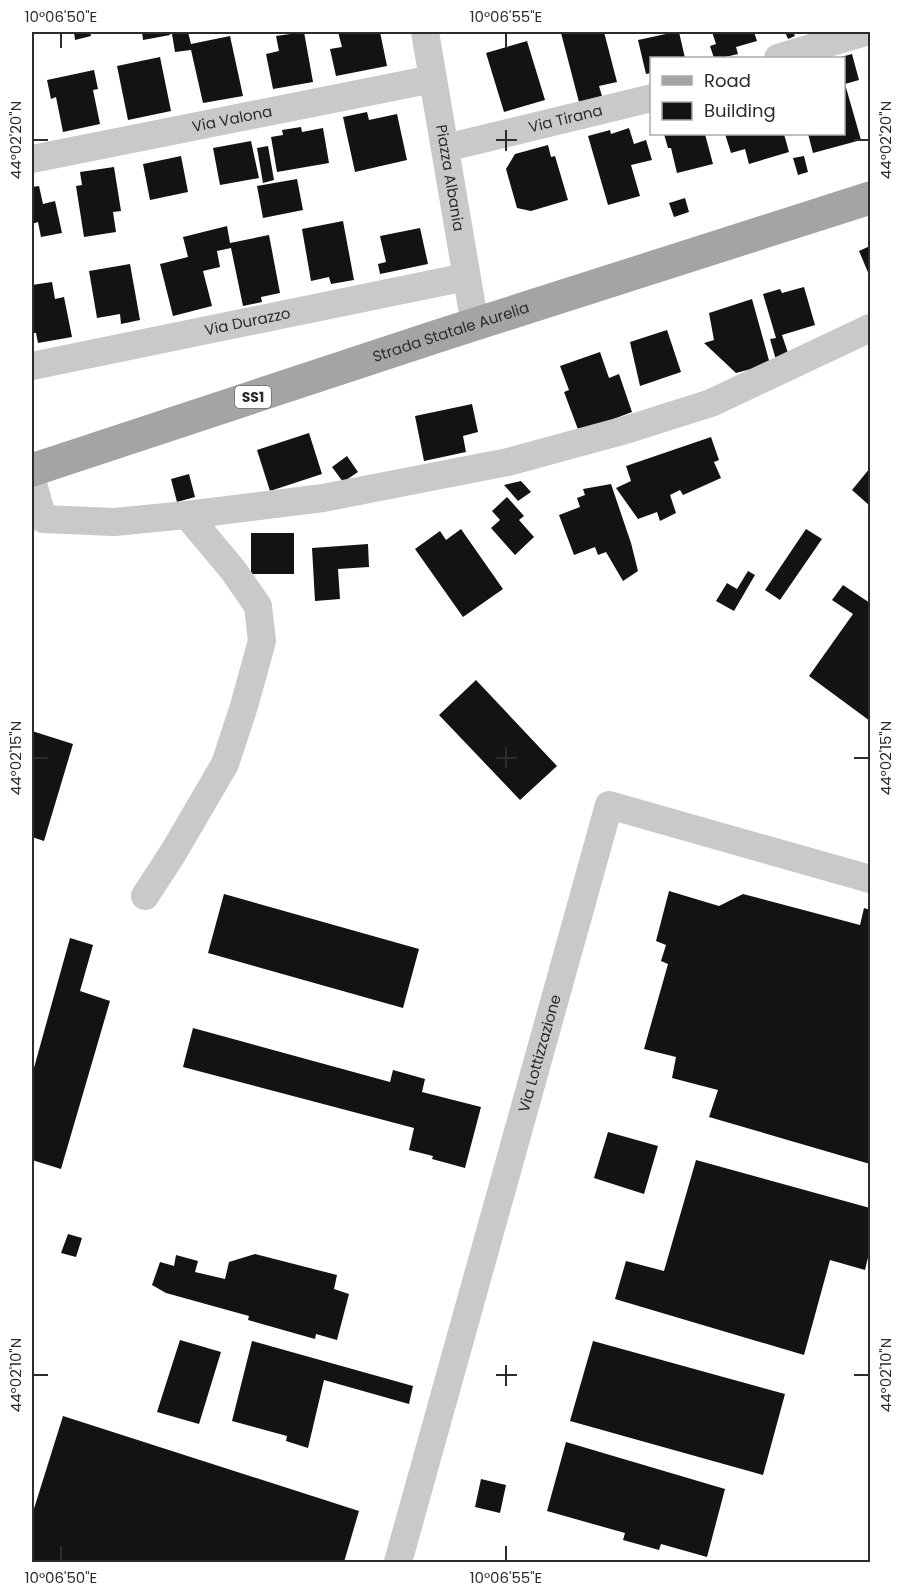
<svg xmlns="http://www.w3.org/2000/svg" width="902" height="1594" font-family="Poppins,sans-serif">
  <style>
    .building { fill: #131313 }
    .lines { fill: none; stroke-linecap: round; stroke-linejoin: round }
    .minor { stroke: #c9c9c9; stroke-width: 28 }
    .major { stroke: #a4a4a4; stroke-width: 33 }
    .ticks { fill: none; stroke: #2c2c2c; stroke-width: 2 }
    .labels { text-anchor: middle; stroke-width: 6; stroke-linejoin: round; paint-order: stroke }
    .shield { fill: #fff; stroke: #6b6b6b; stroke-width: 1.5 }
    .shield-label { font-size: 14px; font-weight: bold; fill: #2c2c2c }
    .street-label { font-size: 15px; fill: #2c2c2c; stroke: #fff }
    .neatline { fill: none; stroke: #2c2c2c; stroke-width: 2 }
    .ticks-label { font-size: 15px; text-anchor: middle; fill: #2c2c2c }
  </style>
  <rect width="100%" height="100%" fill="#fff"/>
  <!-- building -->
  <path class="building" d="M74,32H90L91,36L75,40Z
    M142,32H169L170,35L143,40Z
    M188,32L191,44L230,36L243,96L203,103L191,50L175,52L172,34Z
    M304,32L313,82L273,89L266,54L279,51L276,36Z
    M338,32H380L387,66L336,76L330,49L342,47Z
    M568,32H604L617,82L599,86L602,96L579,102L561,33Z
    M675,32H679L685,58H651V73L646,74L638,40Z
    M712,32H754L757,41L736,47L738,54L721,58H714L710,46L716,44Z
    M785,32H793L795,36L788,39Z
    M527,41L545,100L504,112L486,53Z
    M852,54L859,80L845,84L861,140L813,153L808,134H844V58H837Z
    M160,57L171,111L128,120L117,66Z
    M94,70L98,89L93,90L100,124L63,132L56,97L51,99L47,80Z
    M367,112L369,120L397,114L407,160L355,172L343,117Z
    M301,127L302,132L323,128L329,163L277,172L271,137L283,135L282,130Z
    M629,128L634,144L646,140L652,160L631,165L640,196L608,205L588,136L610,130L611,134Z
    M664,134H705L713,164L677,173L671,148H668Z
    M725,134H784L789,152L749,164L745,149L731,153Z
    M251,141L259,178L220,185L213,148Z
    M548,145L551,157L555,156L568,200L531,211L517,208L506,169L515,154Z
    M268,146L274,180L263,183L257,148Z
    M181,156L188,192L150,200L143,164Z
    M804,156L808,172L798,175L793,158Z
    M114,167L121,211L113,212L116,232L84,237L76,186L82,185L80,172Z
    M297,179L303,210L263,218L257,186Z
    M39,186L43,204L55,201L62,233L41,237L38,222L32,224V187Z
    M685,198L689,212L674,217L669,203Z
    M343,221L354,280L331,284L329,277L311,281L302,229Z
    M227,226L230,243L269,235L280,293L261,297L262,302L243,306L231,248L217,251L220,267L203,271L212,306L173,316L160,264L188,257L183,237Z
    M420,228L428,264L380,274L378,264L386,262L380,236Z
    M870,246V277L859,251Z
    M130,264L140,320L121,324L120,314L97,318L89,271Z
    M52,282L55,299L64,297L72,337L38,343L36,333H32V285Z
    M804,287L815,325L782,335L789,356L776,360L770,339L776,338L763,294L780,289L782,293Z
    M752,299L770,364L736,373L704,343L714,340L709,313Z
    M667,330L681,372L640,386L630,342Z
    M600,352L609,378L619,374L632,412L579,432L564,392L569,390L560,366Z
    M472,404L478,432L463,436L466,452L424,461L415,416Z
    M309,433L322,474L270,491L257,450Z
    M711,437L719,460L714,462L721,478L683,495L680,490L670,495L676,513L660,521L657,512L638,519L616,488L631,481L626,466Z
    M347,456L358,472L343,482L332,467Z
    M870,468V506L852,490Z
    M189,474L195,497L177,502L171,479Z
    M521,481L531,492L518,501L504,485Z
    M611,484L631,543L638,571L623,581L606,552L598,555L595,547L574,555L559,515L580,507L577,498L585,495L583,489Z
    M507,497L524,516L519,520L534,537L515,555L491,528L500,520L492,511Z
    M461,529L503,589L463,617L415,549L440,531L446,540Z
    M806,529L822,539L780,600L765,590Z
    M251,533H294V574H251Z
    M368,544L369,567L338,569L340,599L315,601L312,548Z
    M748,571L755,575L734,611L716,601L727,583L737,589Z
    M843,585L870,603V721L809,676L853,614L832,600Z
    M476,680L557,766L520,800L439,715Z
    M32,731L73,744L44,841L32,837Z
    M669,891L719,906L743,894L860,925L864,908L870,910V1164L709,1117L718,1090L672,1078L676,1057L644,1049L668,964L661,961L666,945L656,941Z
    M224,894L419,949L403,1008L208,953Z
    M70,938L93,945L80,991L110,1001L61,1169L32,1160V1075Z
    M193,1028L390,1082L393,1070L425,1079L422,1092L481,1107L465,1168L432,1159L433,1156L409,1150L414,1128L183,1067Z
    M608,1132L658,1146L644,1194L594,1178Z
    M696,1160L870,1208V1249L865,1270L830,1260L804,1355L615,1299L626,1261L664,1271Z
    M68,1234L82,1238L76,1257L61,1253Z
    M255,1254L337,1275L334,1289L349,1294L337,1340L316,1334L315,1339L248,1320L249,1316L166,1293L152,1285L160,1262L174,1266L176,1255L198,1261L195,1272L225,1279L229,1262Z
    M180,1340L221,1352L199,1424L157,1412Z
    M252,1341L413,1386L409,1404L324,1380L308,1448L286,1441L287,1436L232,1421Z
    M593,1341L785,1394L763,1475L570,1421Z
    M63,1416L359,1511L344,1562H32V1515Z
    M566,1442L725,1489L707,1557L661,1544L659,1550L623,1540L625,1533L547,1511Z
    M481,1479L506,1485L500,1513L475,1507Z"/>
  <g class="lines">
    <!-- minor -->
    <g class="minor">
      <path id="s1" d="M425,32L475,325"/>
      <path d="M778,58L865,32"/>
      <path id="s2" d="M445,148L652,98"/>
      <path id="s3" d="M32,159L433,79"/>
      <path id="s4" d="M32,366L466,277"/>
      <path d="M32,480L43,519L114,522L187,515L323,498L508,462L629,429L711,403L870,328"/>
      <path d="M145,896L173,853L225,764L244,706L262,641L258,606L233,570L187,515"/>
      <path id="s5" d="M398,1562L609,805L870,879"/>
    </g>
    <!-- major -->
    <path class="major" id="s6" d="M32,470L438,336L870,198"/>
  </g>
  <!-- ticks -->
  <path class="ticks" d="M61,33V48M506,33V48M506,130V151M33,140H48M496,140H517M854,140H869M506,747V768M33,758H48M496,758H517M854,758H869M506,1365V1386M33,1375H48M496,1375H517M854,1375H869M61,1546V1561M506,1546V1561"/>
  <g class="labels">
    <!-- shield labels -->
    <rect class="shield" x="235" y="386" width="36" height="22" rx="4.5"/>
    <g class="shield-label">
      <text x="253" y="402">SS1</text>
    </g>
    <!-- street labels -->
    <g class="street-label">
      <text dy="5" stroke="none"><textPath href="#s3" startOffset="204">Via Valona</textPath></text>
      <text dy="5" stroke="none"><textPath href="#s2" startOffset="124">Via Tirana</textPath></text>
      <text dy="5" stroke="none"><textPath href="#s1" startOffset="148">Piazza Albania</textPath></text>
      <text dy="5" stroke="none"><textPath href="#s4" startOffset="220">Via Durazzo</textPath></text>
      <text dy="5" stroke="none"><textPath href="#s6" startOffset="441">Strada Statale Aurelia</textPath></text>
      <text dy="5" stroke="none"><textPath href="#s5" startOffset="528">Via Lottizzazione</textPath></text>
    </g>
  </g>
  <!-- border -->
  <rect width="902" height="1594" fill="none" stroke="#ffffff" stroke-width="66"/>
  <!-- legend -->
  <rect x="650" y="57" width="195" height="78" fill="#ffffff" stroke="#ababab" stroke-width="1.5"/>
  <rect x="662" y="76" width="30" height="9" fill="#a4a4a4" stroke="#ababab" stroke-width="1.5"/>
  <text x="704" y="87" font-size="18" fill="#2c2c2c">Road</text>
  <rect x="662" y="102" width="30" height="18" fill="#131313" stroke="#ababab" stroke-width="1.5"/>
  <text x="704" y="117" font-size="18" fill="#2c2c2c">Building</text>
  <rect x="33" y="33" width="836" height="1528" class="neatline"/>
  <g class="ticks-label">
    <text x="61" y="22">10°06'50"E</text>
    <text x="506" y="22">10°06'55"E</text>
    <text transform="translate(16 140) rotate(-90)" y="5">44°02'20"N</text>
    <text transform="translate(886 140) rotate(-90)" y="5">44°02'20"N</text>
    <text transform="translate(16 758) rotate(-90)" y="5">44°02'15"N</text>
    <text transform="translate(886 758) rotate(-90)" y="5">44°02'15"N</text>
    <text transform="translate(16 1375) rotate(-90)" y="5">44°02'10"N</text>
    <text transform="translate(886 1375) rotate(-90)" y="5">44°02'10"N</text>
    <text x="61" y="1583">10°06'50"E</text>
    <text x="506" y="1583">10°06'55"E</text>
  </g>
</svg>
